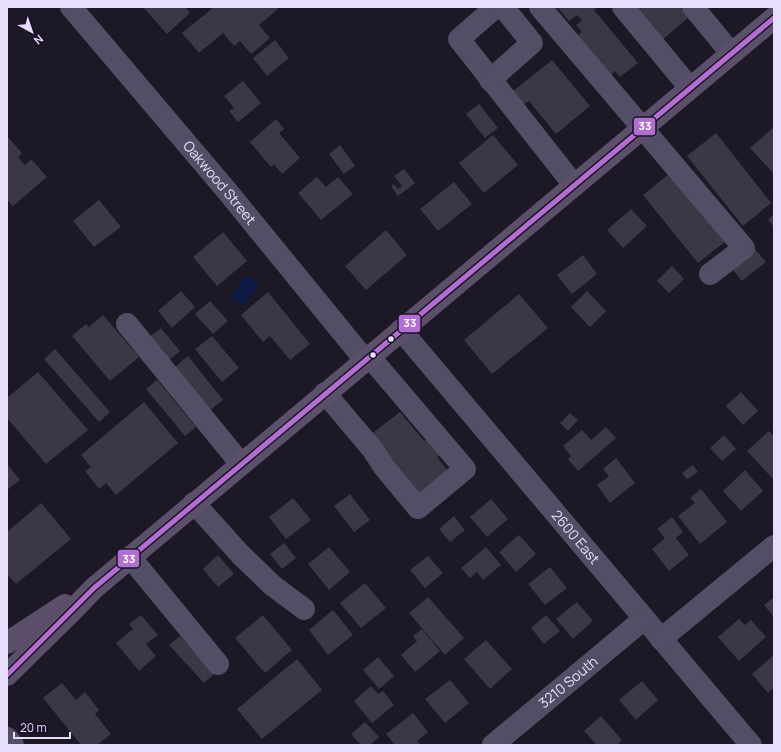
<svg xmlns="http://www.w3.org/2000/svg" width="781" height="752" font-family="Manrope,sans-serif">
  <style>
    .water { fill: #0e1946 }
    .building { fill: #3c3746 }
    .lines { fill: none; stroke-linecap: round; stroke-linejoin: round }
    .minor { stroke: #524e65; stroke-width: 22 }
    .major { stroke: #5c4f6a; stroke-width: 22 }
    .bus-1-casing { stroke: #1b122b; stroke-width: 8 }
    .bus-1 { stroke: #b36fd0; stroke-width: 5 }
    .bus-dot { fill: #e7defe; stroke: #1b122b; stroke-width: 1.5 }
    .labels { text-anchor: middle; stroke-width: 3; stroke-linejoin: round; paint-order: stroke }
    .street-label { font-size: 14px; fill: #e7defe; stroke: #1b122b }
    .line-badge { stroke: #1b122b; stroke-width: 1.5 }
    .badge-label { font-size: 11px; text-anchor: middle; font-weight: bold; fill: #fff }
  </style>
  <rect width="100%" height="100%" fill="#1c1825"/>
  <!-- water -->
  <path class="water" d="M246,275L260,284L244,306L231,297Z"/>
  <!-- building -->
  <path class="building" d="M143,7H177L179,9L180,7H185L190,13L167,34Z
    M214,7H276L278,9L259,25L270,38L251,54L240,41L234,46L223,33L199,53L182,33Z
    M557,7H597L594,10L638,63L620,77L615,71L608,77L575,37L582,32L576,25L582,20L577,15L569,21Z
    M631,7H680L689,17L660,42Z
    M275,40L289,58L267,76L253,58Z
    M552,60L590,106L556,134L529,101L523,105L512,92Z
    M243,81L261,103L238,122L229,111L234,108L224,96Z
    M479,104L498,128L485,138L466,114Z
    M276,119L284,129L279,133L300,158L282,174L274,164L271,167L250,142Z
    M774,127V171L773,173L750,148Z
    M716,133L771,203L743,226L687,156Z
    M493,135L518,165L484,193L459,163Z
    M7,136L22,153L18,157L25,165L31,159L47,177L13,206L7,200Z
    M340,145L355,166L344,174L329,154Z
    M404,169L415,183L398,196L391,186L394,184L398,189L402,186L394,176Z
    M670,173L726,241L698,263L643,195Z
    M317,177L326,187L338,177L353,194L321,220L298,193Z
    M454,182L472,204L438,231L420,209Z
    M99,200L121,227L94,247L73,221Z
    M631,209L647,226L623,248L607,230Z
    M774,214V227L768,220Z
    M386,230L407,255L366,290L345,266Z
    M223,232L247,261L217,286L193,257Z
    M755,249L766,262L742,281L732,269Z
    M583,255L597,274L572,294L557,275Z
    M672,266L684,279L669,293L657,281Z
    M181,291L195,307L172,328L158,311Z
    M587,291L606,311L590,327L571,307Z
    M268,292L310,344L290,360L270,336L263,342L241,315Z
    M519,294L548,328L492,374L464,340Z
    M210,301L228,321L213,334L195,314Z
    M103,315L139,357L110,381L72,336L86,324L89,327Z
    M161,328L180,351L168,361L149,337Z
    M212,336L239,368L222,382L195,349Z
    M55,349L110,412L99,422L44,359Z
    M188,356L223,400L209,411L175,367Z
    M38,372L88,430L46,464L7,418V398Z
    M157,380L196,427L185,436L146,389Z
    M741,392L758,411L743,425L726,406Z
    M144,402L178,443L116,495L106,483L99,489L85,471L91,467L81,455Z
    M400,412L424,441L431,436L444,452L437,457L448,471L418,494L370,435Z
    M570,413L578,420L568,431L560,423Z
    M606,427L616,438L578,471L568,459L571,456L563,446L582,430L591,440Z
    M769,431L774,436V478L773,479L747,451Z
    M724,435L736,449L722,461L710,448Z
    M616,458L635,483L610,503L597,485L609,476L603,469Z
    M7,464L20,480L7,490Z
    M693,465L698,472L687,479L682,473Z
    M745,470L763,491L741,511L723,491Z
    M701,489L727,522L700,544L678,516L695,503L690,498Z
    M350,494L370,520L354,532L334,506Z
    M293,498L311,520L286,539L269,517Z
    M491,499L508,519L487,537L470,517Z
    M41,503L71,539L16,584L7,574V532Z
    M454,516L465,530L450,542L439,529Z
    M672,517L683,532L676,538L689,555L669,571L652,549L665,538L657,529Z
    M519,535L536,554L516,572L499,552Z
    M284,543L296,558L282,569L270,554Z
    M329,547L350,572L329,590L308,564Z
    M486,547L501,565L483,580L477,572L470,578L461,568Z
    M218,555L234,574L218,587L203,569Z
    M428,556L443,573L425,588L410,570Z
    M550,567L567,588L545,605L528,584Z
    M365,583L386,608L361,628L340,603Z
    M428,597L464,638L445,655L409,613Z
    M774,597V617L764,605Z
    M577,602L593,621L573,639L556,619Z
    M333,610L353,635L328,655L309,630Z
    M141,615L158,635L146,644L156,656L139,671L116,643L133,629L129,624Z
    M263,615L292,650L265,673L235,638Z
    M546,615L560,631L544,644L531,628Z
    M739,619L745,625L751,620L766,637L739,661L718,637Z
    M422,629L440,651L415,672L401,655L417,641L413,636Z
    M180,636L214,674L204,683L169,645Z
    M486,640L512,669L490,689L464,659Z
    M774,655V687L768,693L752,674Z
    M378,657L394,676L379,689L363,670Z
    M297,659L322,690L262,739L237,709Z
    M450,680L469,703L445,723L425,699Z
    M642,681L658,700L636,720L619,700Z
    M62,683L76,700L85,692L99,710L95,714L111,734L97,745H81L43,698Z
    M371,686L378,694L383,691L394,705L372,723L354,701Z
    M413,713L428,732L417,741L421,745H395L386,734Z
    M601,716L622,740L617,745H597L584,731Z
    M365,722L379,737L370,745H361L351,734Z"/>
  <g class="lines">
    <!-- minor -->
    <g class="minor">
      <path id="s1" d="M71,7L227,191L365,360"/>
      <path d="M496,7L459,39L574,185"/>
      <path d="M540,7L744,248L710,274"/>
      <path d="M623,7L690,88"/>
      <path d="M693,7L731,53"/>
      <path d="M490,80L532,43L503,7"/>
      <path d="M127,324L241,464"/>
      <path id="s2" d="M401,330L751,745"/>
      <path d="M325,393L373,450L384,467L418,508L465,469L369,356"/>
      <path d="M194,503L240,554L272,585L304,609"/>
      <path d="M130,557L218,664"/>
      <path d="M661,639L774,546"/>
      <path d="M7,738L13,745"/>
      <path id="s3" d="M493,745L644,619"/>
    </g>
    <!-- major -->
    <path class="major" d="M7,643L65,605
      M7,675L68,615L94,588L774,18"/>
    <defs>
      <path id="bus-1" d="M7,675L94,588L774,18"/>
    </defs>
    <!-- bus-1 casing -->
    <use href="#bus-1" class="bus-1-casing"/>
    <!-- bus-1 -->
    <use href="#bus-1" class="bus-1"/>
  </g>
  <!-- markers -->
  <g class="bus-dot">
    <circle cx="391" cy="339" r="3.5"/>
    <circle cx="373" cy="355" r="3.5"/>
  </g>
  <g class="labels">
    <!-- street labels -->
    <g class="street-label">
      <text dy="5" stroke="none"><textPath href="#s1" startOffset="230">Oakwood Street</textPath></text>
      <text dy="5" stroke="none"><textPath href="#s2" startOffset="271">2600 East</textPath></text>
      <text dy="5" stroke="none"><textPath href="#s3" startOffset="98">3210 South</textPath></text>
    </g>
  </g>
  <g class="line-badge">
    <rect x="633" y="117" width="23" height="19" rx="4" fill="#b36fd0"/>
    <rect x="398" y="314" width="23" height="19" rx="4" fill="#b36fd0"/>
    <rect x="117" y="549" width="23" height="19" rx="4" fill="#b36fd0"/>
  </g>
  <g class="badge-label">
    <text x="645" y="130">33</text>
    <text x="410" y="327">33</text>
    <text x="129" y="563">33</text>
  </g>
  <!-- border -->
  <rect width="781" height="752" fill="none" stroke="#e7defe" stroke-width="16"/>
  <!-- north arrow -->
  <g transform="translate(32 32) rotate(140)" stroke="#1b122b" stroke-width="3" paint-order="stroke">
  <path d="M0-3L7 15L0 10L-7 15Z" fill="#e7defe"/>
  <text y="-6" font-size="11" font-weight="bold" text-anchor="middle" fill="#e7defe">N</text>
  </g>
  <!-- scale -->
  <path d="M14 732v6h56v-6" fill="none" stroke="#e7defe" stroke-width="2"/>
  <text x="20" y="732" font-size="12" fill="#e7defe" stroke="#1b122b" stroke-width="3" paint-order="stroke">20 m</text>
</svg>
